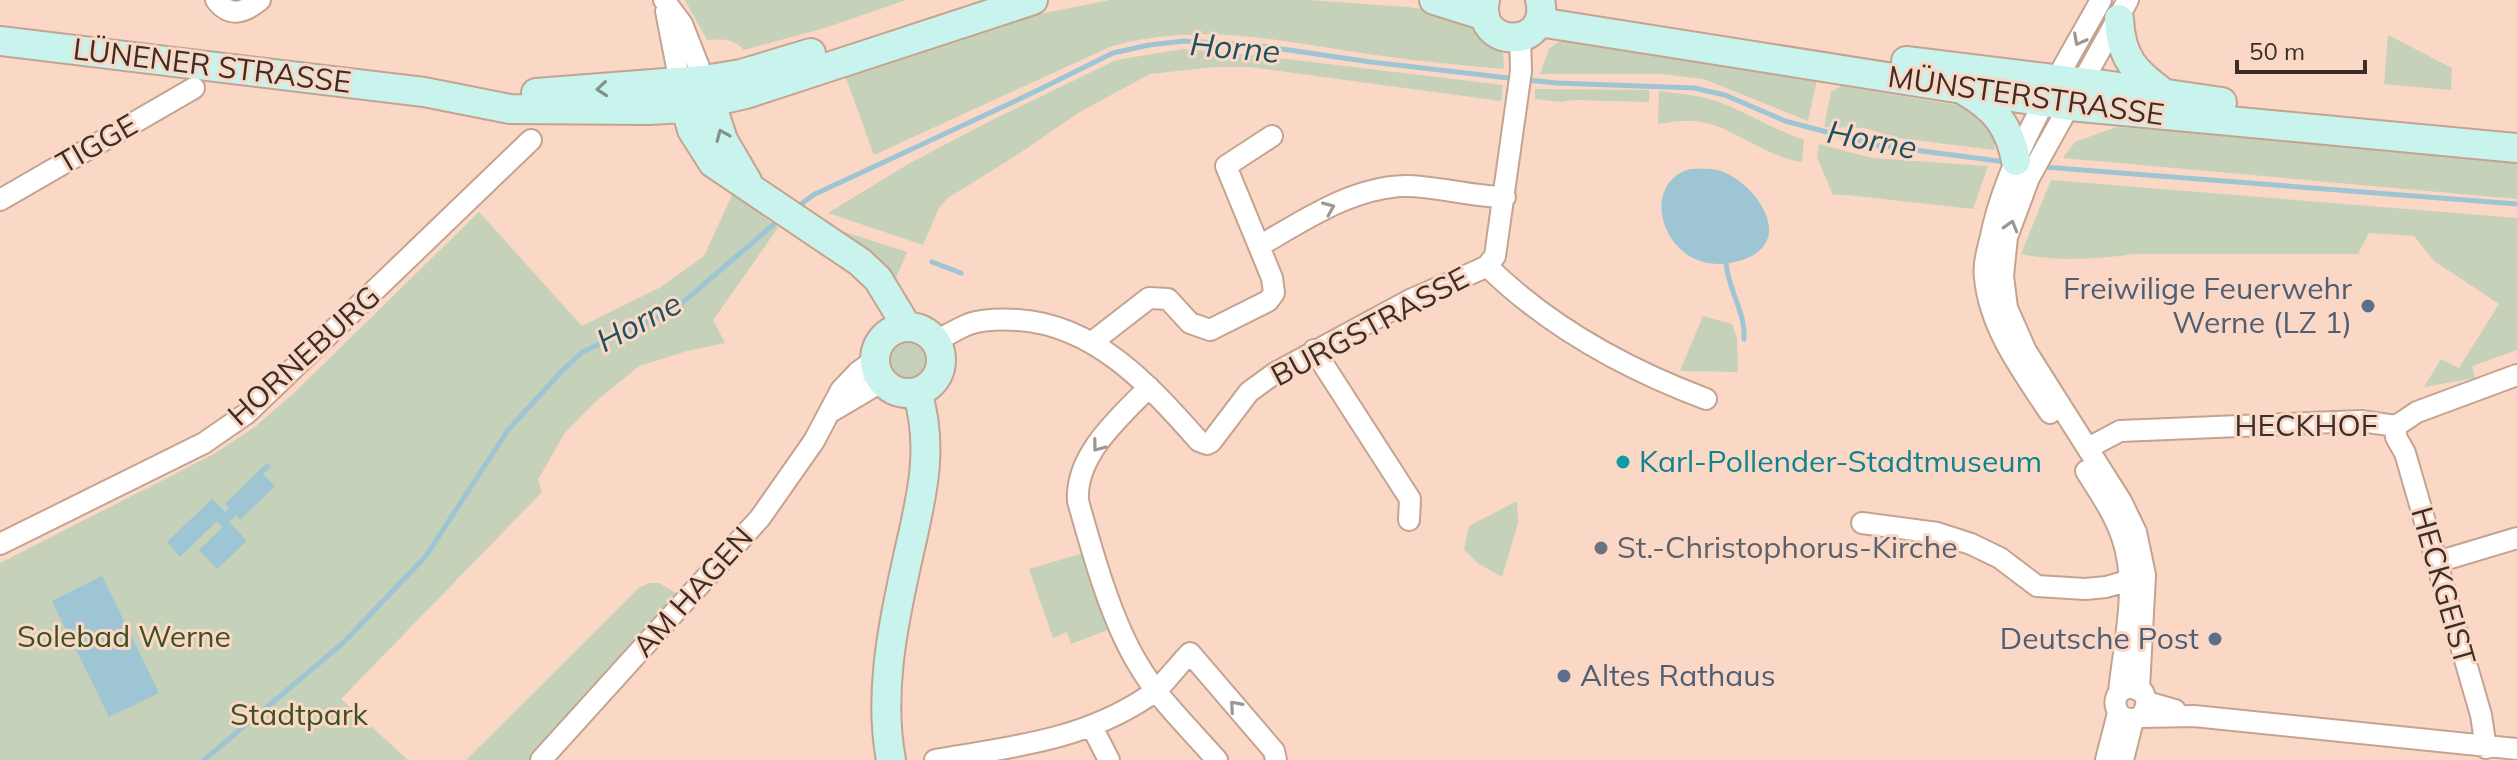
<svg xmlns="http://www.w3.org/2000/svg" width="2517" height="760" font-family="Mulish,sans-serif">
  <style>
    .green { fill: #c5d1b8 }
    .water { fill: #9ec5d3 }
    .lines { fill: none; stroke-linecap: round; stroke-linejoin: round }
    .stream { stroke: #9ec5d3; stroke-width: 5 }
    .street-casing { stroke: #c4a390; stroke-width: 24 }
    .secondary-casing { stroke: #c4a390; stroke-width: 32 }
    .street { stroke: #fff; stroke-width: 20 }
    .secondary { stroke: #c9f4ee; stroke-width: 28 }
    .oneway { stroke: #9d9693 }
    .oneway2 { stroke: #82918a }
    .service-dot { fill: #5c6f8a; stroke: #fbd8c5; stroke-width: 3 }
    .culture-dot { fill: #0f9aa8; stroke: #fbd8c5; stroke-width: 3 }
    .worship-dot { fill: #6b7280; stroke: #fbd8c5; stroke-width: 3 }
    .labels { text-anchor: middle; stroke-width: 6; stroke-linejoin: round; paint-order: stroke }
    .street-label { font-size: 30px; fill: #3b2e27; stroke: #fbd8c5 }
    .service-label { font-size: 30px; fill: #4e5e75; stroke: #fbd8c5; text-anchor: end }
    .culture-label { font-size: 30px; fill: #0d838f; stroke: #fbd8c5; text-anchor: start }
    .worship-label { font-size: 30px; fill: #5b616d; stroke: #fbd8c5; text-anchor: start }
    .park-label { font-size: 30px; fill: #3d5222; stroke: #fbd8c5 }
    .water-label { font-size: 32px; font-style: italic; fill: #1b5161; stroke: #fbd8c5 }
  </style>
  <rect width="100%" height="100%" fill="#fbd8c5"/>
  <!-- green -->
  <path class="green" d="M685,0H906L825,28L744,50C733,38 722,39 707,40Z
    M1110,0H1308L1407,7L1461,14L1503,50L1504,69C1461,65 1417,61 1375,55C1281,42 1207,21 1112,46L874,155L843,70L1029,16Z
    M2388,35L2452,68L2451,90L2384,84Z
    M1566,36L1818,75L1808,121L1704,79L1661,74H1540L1549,49Z
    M1184,49L1253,55L1503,85L1501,101L1250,67H1215L1150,74L1078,113L1020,153L948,198L939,208L923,245L828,213L910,163L990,121L1116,60Z
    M1841,86L1975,108L1995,137L1994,150L1898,138L1864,128L1824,127L1831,92Z
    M1535,89L1649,90V102L1573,100L1561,102L1535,99Z
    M1659,91C1680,94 1702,95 1722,103C1750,115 1776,130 1804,140L1802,162C1764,157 1734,126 1696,121C1683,120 1671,122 1658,124Z
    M2116,127L2369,145L2517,161V199L2063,158L2075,142Z
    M1819,144L1872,158L1988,166L1973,209L1847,195H1833L1817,157Z
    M2051,180L2517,218V350L2472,366L2475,378L2424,387L2441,359L2459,368L2499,304L2434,261L2414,236L2369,233L2358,254H2134C2099,259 2056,262 2021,254Z
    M733,193L778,228L713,320L725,343L687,351L639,366L594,403L564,434L538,480L542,492L341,699L408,760H0V563L212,455L255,427L295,392L479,212L582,326L661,287L704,256Z
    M842,231L907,252L894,283L841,233Z
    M1703,316L1732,324L1737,338L1738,372L1680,371Z
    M889 359a20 20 0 1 1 40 0a20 20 0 1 1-40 0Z
    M1517,501L1518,523L1502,577L1479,564L1464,550L1469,526Z
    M1087,552L1113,628L1071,644L1067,632L1053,638L1029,569Z
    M649,583H659L679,595L530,760H466L639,588Z"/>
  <!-- water -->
  <path class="water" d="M1691,169C1701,169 1712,168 1721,171C1757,184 1797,242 1742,260C1666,285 1633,183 1691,169Z
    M267,463L271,467L263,474L275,486L240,520L236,515L229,522L247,541L217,569L199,550L223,527L217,521L180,557L167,542L212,499L226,512L229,508L225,504Z
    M102,576L159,693L109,717L52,601Z"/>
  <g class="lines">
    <!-- stream -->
    <path class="stream" d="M1527,80L1557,83L1694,88L1725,95L1785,121L1876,145L2006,162
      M2044,167L2517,204
      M795,209L813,195L1028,95L1113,53L1149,45L1184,41L1255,45L1371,62L1517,79
      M932,262L961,273
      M1726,263C1728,290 1746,312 1744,339
      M204,760L343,643L426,556L508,430L561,372L582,352L675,309L780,219"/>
    <defs>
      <path id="street" d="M216,0C230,18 244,13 260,0
        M664,0L682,24L704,80
        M2128,0L2029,178L2007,237L2003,276L2007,308L2026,351L2121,501L2136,532L2145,575L2139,689
        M666,11L680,83
        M0,200L194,88
        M1261,245C1304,220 1353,187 1405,186C1438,186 1471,197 1505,197
        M1487,266C1548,326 1626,369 1706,399
        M935,341C946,336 957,329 969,324C984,319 1002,319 1018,320C1096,325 1150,386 1199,441L1207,444L1211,442L1249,392L1275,373L1410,300L1479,270L1487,266L1495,256L1521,71L1520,37
        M1091,343L1149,298L1168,299L1190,323L1210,330L1268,301L1274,293L1272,278L1226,166L1272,136
        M1314,350L1410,499L1409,520
        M1149,387C1119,418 1075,455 1078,501C1092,551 1111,620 1138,664C1158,699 1190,729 1217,760
        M829,413L883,381
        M2050,413C2023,372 1990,329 1985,278C1983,264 1988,249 1991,236C2007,157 2062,71 2101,0
        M2396,426V437L2405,453L2481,715L2486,748
        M2088,448L2120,431L2361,421L2396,426L2417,412L2517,375
        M2086,471C2099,492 2114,513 2122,537C2139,585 2124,642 2119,692
        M1862,523L1937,533L1971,544L2000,558L2037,586L2085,589L2106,587L2141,577
        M0,544L204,443L246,414L531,140
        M2437,562L2517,538
        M2147,702L2143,715L2133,720L2122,717C2111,705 2114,691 2130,687L2143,692L2147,702L2175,710
        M2141,717L2194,716L2517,749
        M1092,727L1109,760
        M541,760L760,518L814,441L841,390L858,372L875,360
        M935,760C1010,747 1081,741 1147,697C1163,687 1176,667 1190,653L1274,751L1276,760
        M2106,760L2118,713
        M2123,760L2133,720"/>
      <path id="secondary" d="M1434,0L1485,16
        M1485,0C1474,50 1552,50 1540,0
        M2119,19C2121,60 2135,71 2166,95
        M1539,22L2070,106L2517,148
        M0,41L424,92L510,109L649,110L684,108L746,94L1033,0
        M1906,61L2111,86L2222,102
        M705,84L723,140L747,181
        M681,91L692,130L713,163L860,262L878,279L907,327
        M1965,91C1995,108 2010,127 2016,161
        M536,93L704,80L741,74L811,53
        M875 360a33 33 0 1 1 66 0a33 33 0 1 1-66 0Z
        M891,760C879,696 892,629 906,566C919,506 936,452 917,392"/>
    </defs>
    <!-- street casing -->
    <use href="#street" class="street-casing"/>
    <!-- secondary casing -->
    <use href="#secondary" class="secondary-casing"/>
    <!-- street -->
    <use href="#street" class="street"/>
    <!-- secondary -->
    <use href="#secondary" class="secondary"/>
  </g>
  <!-- one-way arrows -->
  <defs><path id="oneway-chevron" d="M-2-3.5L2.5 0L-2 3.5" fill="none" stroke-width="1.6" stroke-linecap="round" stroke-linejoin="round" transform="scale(2)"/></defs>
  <g class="oneway">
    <use href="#oneway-chevron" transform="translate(2079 40) rotate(118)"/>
    <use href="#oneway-chevron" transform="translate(1329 208) rotate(-23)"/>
    <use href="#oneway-chevron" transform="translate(2011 226) rotate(-74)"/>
    <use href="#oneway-chevron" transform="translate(1098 446) rotate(127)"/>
    <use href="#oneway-chevron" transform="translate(1235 706) rotate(-131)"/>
  </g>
  <g class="oneway2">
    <use href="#oneway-chevron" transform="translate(602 89) rotate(175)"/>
    <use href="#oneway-chevron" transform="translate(722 135) rotate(-113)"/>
  </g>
  <!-- markers -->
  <g class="service-dot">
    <circle cx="2368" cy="306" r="8"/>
    <circle cx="2215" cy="639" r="8"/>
    <circle cx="1564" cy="676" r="8"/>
  </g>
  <circle class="culture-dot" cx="1623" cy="462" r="8"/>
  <circle class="worship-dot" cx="1601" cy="548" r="8"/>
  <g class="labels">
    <!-- street labels -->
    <g class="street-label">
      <text transform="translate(212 66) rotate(7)" y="10">LÜNENER STRASSE</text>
      <text transform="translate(2026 96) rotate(8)" y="10">MÜNSTERSTRASSE</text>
      <text transform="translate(97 144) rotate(-30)" y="10">TIGGE</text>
      <text transform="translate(1370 327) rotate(-28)" y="10">BURGSTRASSE</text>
      <text transform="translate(304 356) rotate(-42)" y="10">HORNEBURG</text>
      <text x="2306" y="436">HECKHOF</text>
      <text transform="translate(2443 586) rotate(74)" y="10">HECKGEIST</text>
      <text transform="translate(693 592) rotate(-48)" y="10">AM HAGEN</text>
    </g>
    <!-- service labels -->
    <g class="service-label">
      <text x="2352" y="299">Freiwilige Feuerwehr<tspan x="2352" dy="34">Werne (LZ 1)</tspan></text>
      <text x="2199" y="649">Deutsche Post</text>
      <text x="1580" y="686" text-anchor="start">Altes Rathaus</text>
    </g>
    <!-- culture labels -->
    <g class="culture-label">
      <text x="1639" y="472">Karl-Pollender-Stadtmuseum</text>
    </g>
    <!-- worship labels -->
    <g class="worship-label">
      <text x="1617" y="558">St.-Christophorus-Kirche</text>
    </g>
    <!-- park labels -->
    <g class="park-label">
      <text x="124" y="647">Solebad Werne</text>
      <text x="299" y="725">Stadtpark</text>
    </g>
    <!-- water labels -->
    <g class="water-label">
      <text transform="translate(1235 48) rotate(5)" y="11">Horne</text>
      <text transform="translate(1872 140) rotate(11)" y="11">Horne</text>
      <text transform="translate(639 322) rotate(-28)" y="11">Horne</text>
    </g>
  </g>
  <!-- scale -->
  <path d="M2237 60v12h128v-12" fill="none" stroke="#3b2e27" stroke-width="4"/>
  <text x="2249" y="60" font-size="24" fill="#3b2e27" stroke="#fbd8c5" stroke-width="6" paint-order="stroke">50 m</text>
</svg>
